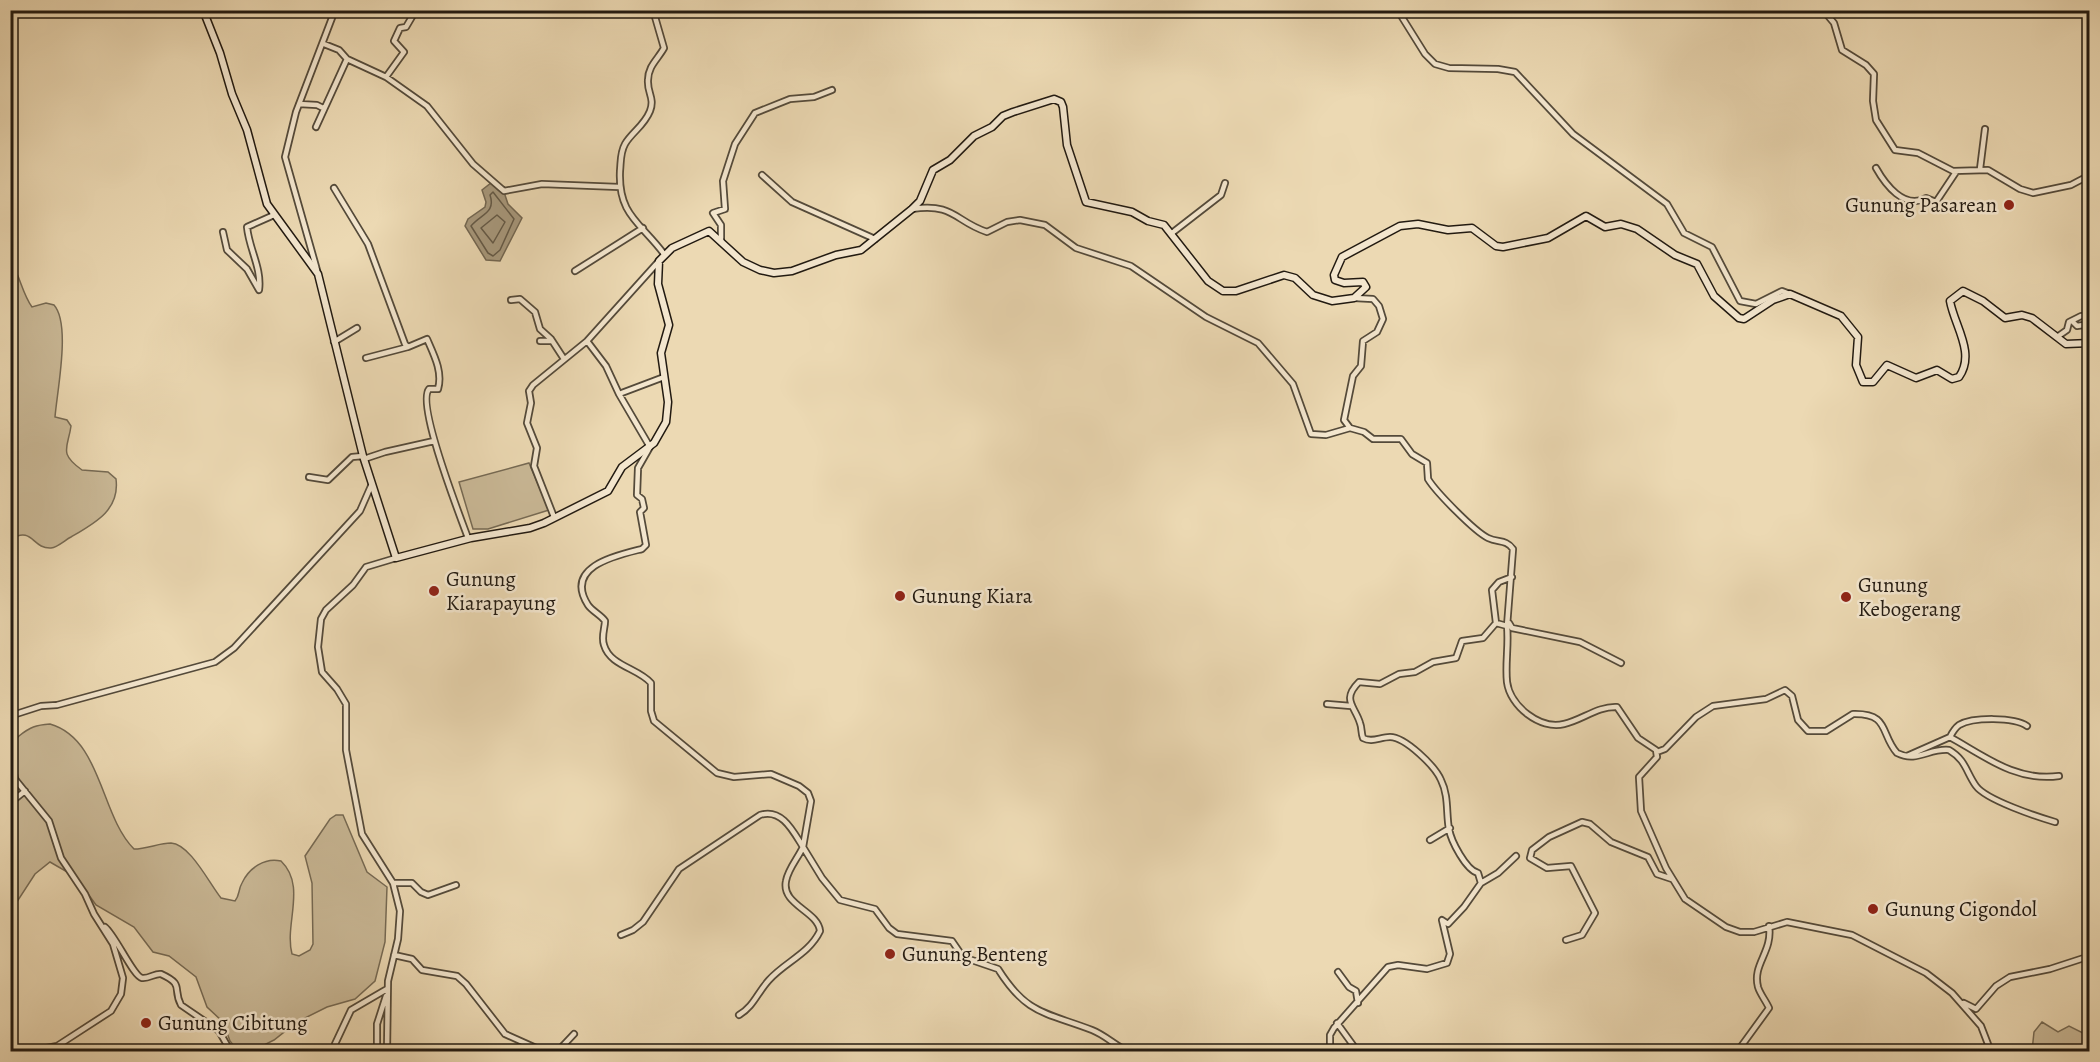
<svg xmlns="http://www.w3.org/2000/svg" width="2100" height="1062" font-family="Alegreya,serif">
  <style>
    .green { fill: #cab997; stroke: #766a54; stroke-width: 1.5 }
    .water { fill: #a7987c; stroke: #726651; stroke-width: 1.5 }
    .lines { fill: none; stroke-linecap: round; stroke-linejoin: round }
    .shore { stroke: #645946; stroke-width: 1.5 }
    .street-casing { stroke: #544a3a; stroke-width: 8 }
    .secondary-casing { stroke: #221a11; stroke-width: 9 }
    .street { stroke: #f3e6ce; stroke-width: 4.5 }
    .secondary { stroke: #f3e6ce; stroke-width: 6 }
    .poi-dot { fill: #8f2418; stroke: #f3e6ce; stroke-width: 2 }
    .labels { text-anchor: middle; stroke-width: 5; stroke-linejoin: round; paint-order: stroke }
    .poi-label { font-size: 21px; fill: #221a11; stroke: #f3e6ce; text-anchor: start }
  </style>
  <rect width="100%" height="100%" fill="#ecd9b3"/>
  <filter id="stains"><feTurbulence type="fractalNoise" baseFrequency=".00333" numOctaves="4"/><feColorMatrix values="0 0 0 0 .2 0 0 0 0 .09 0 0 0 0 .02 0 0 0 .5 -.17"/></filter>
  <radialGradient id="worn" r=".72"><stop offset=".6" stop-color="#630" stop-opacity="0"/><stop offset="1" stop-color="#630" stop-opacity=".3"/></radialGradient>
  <!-- green -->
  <path class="green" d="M10,260C20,275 22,293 32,307L46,303L54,305C71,324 57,391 55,417L67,420L71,426C68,448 58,453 82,470L108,472L116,479C120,510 95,523 71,537C65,540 58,547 51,548C32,549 33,526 11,539Z
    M529,463L549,510L488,529H473L459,482Z
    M50,724C102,739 100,815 134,849C147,849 159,843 171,843C190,844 209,883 221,898L235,901C240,895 238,890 242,883C249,868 265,857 281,861C307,886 284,924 292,954L299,956L310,950L313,944L312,883L305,856L330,819L336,815H343L367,872L387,887L385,942L375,981L355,999L327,1007L297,1022L274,1040L250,1052L238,1051L230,1041L223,1022L207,1007L196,977L169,956L153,952L134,927L96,905L76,877L50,862L35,874L11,911V799L16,796C17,791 20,786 19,781C17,765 3,750 19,736C30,727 36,725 50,724Z
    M2042,1022L2058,1032L2069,1026L2089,1036V1051H2032L2034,1032Z"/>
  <!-- water -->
  <path class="water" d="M491,183L504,192L508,204L522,218L500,261L486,260L465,226L468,219L485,207L486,202L482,190Z"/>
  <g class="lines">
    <!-- shore -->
    <path class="shore" d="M493,192L514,219L500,250L493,256L488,253L471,226C481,214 496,213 490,195Z
      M497,215L505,222L493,243L481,228Z"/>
    <defs>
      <path id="street" d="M653,10L664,48C658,59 648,66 648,80C647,93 655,98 650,111C644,126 632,132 625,144C620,153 621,161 620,171C618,215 640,222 664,254
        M1395,10L1400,14L1425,54L1435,64L1449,68L1498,69L1515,72L1573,134L1667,204L1684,233L1712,247L1740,301L1756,304L1782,291L1790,294
        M1823,10L1834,23L1842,50L1866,65L1874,74L1873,101L1876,120L1895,150L1918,153L1953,171L1988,170L2020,189L2033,193L2071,185L2090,175
        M324,44L339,50L347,59L386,77L427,106L473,164L504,191L542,184L619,187
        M386,77L404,52L394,41L400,28L406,27L416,10
        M299,104L317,105L323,108
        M316,127L347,59
        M1876,168C1885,184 1904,210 1926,198L1936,202L1956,172
        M1980,169L1985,129
        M762,175L792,202L875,239
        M334,188L368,244L405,344L408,347L427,339C434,355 443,372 438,389H429C416,404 460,516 468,538
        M912,209C955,203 954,221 987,232L1007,222L1020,220L1045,225L1076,248L1131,266L1206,317L1258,343L1293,384L1311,434L1326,435L1350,428L1364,432L1373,439H1401L1412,454L1427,463L1428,479C1436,492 1474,531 1488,538C1498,543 1506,539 1513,549L1507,626L1496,623L1483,638L1462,641L1456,658L1433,662L1415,672L1399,674L1380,684L1359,682C1341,700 1355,706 1360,723C1362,728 1361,733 1363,738C1372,743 1380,737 1390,737C1405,737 1435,766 1441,780C1449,796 1446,814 1449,829C1451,841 1466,870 1478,873L1481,883L1464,907L1448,924L1442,920L1450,954L1447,963L1427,969L1398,965L1388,967L1334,1028L1330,1035V1052
        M223,232L227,250L247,269L259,290C262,268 249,249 247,227L274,215
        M1172,233L1221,195L1225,183
        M721,242V225L713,213L725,209L723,181L735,144L755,113L790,99L814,97L832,90
        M317,270L285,157L296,112L335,10
        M575,271L643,228
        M511,300L520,299L535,312L540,329L551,339L564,359
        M2073,322L2077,326L2090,324
        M2057,337L2067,330L2069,322L2081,316H2090
        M540,341H552
        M587,341L606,366L619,394L650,447L638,468L637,495L642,499L644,508L640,512L646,545L642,549C618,555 563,566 588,605C592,611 601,615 605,621C605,628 601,637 604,645C610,666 638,668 651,683V711L654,721L717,773L734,777L771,774L799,786L808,793L811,801L803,847L822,878L840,900L875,909L889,928L897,934L952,941L963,957L998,969C1027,1015 1045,1012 1092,1030C1105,1035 1116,1046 1129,1052
        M334,342L357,328
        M366,358L408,347
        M619,394L664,377
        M1350,428L1344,420L1353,376L1361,366L1363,341L1377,332L1383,319L1379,306L1373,299L1354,298
        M364,459L385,452L434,441
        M309,477L328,480L352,457L363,456
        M554,517L534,466L537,448L527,423L531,403L529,391L533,385L587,341L659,261
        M1496,623L1492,590L1499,582L1512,577
        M1509,623L1512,628L1580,642L1621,663
        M1507,626C1509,645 1505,663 1507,682C1510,706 1540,730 1564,724C1582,720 1598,706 1617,707L1638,738L1656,750L1657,757L1639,777L1641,811L1666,868L1685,899L1726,927L1740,932H1754L1787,922L1852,935L1926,973L1952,993L1981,1026L1991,1052
        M1327,704L1351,706
        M10,716L41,706L57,705L215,662L234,648L360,511L371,486
        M1950,737C1952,733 1955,728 1959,725C1973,717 2014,717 2027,726
        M1657,752L1665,749L1696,717L1713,706L1766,699L1785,690L1792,696L1798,720L1808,731H1826L1853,714C1890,713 1880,734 1897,753C1917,763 1929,748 1949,750C1966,760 1966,772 1976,786C1986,800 2038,817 2055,822
        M1907,756L1950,737C1984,756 2016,782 2059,776
        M10,773L49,821L61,858L85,894L94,914L113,944L123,978L121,994L111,1011L57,1046L26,1052
        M10,803L25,791
        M1430,840L1450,828
        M393,883H412L421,892L428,895L456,885
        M1481,883L1498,873L1516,856
        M105,927C116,936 133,976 142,978C149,979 155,973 161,974C185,985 172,988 181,1005L219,1031L231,1052
        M621,935L633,930L643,922L679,869L760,815C782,808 793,831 803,847C798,858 788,869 786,881C781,905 818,911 820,931C809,954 785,962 769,980C757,993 754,1006 739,1015
        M1566,940L1582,935L1595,913L1571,866L1547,868L1530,858L1532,850L1549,837L1582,822L1590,824L1611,842L1648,857L1657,874L1672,879
        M394,955L412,959L422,970L457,976L466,984L505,1034L545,1052
        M1338,972L1349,987L1356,991L1358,1003
        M1964,1003L1976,1009L1996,986L2010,977L2050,969L2090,956
        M1337,1023L1358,1052
        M335,1052V1044L351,1010L387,989
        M377,1052V1024L386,996
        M387,1052L388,981L398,939L400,911L393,883L362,834L346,750V704L337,689L322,672L318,647L321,619L326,610L353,585L366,567L396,558
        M557,1052L574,1034
        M1737,1052L1769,1008C1766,1001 1760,994 1758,987C1752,964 1773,952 1769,926"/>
      <path id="secondary" d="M203,10L220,53L232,94L247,130L267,204L318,274L363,456L396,558L471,538L530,528L544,523L608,491L622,467L654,443L666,422L668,402L661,353L669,325L658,284L659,261L672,248L709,231L743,262L760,270L774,273L792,271L836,255L861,250L912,209L920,201L933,170L950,160L974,136L992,127L1003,116L1013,112L1054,99L1061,102L1063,107L1067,145L1086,202L1132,212L1148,221L1164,225L1208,281L1223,291H1236L1284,275L1295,278L1313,295L1332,301L1354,298L1366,287L1363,282L1344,283L1335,280L1334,275L1342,257L1400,226L1418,224L1448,230L1472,228L1496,246L1503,247L1548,238L1586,216L1605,227L1621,224L1637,229L1675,255L1697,264L1714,296L1739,318L1744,319L1773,300L1790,294L1841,316L1858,337L1856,365L1863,382H1873L1887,365L1916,378L1937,370L1952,379L1959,377C1976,353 1954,325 1950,301L1963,291L1983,301L2005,318L2022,315L2032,318L2066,344L2090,343"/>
    </defs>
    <!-- street casing -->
    <use href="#street" class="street-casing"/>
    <!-- secondary casing -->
    <use href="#secondary" class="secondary-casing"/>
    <!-- street -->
    <use href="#street" class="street"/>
    <!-- secondary -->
    <use href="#secondary" class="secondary"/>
  </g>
  <!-- markers -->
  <g class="poi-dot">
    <circle cx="2009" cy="205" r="6"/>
    <circle cx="434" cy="591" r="6"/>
    <circle cx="900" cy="596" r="6"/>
    <circle cx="1846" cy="597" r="6"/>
    <circle cx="1873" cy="909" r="6"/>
    <circle cx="890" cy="954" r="6"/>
    <circle cx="146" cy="1023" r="6"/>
  </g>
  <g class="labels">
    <!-- poi labels -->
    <g class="poi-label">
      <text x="1997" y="212" text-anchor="end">Gunung Pasarean</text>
      <text x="446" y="586">Gunung<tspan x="446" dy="24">Kiarapayung</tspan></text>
      <text x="1858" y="592">Gunung<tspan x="1858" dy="24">Kebogerang</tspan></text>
      <text x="912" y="603">Gunung Kiara</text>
      <text x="1885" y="916">Gunung Cigondol</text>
      <text x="902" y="961">Gunung Benteng</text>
      <text x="158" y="1030">Gunung Cibitung</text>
    </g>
  </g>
  <!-- margin -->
  <rect width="2100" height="1062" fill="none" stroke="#ecd9b3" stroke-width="36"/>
  <rect x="12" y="12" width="2076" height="1038" fill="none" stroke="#221a11" stroke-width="3"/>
  <rect x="18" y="18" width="2064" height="1026" fill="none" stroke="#221a11" stroke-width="1.5"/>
  <rect width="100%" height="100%" filter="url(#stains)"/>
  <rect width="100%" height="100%" fill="url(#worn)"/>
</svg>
